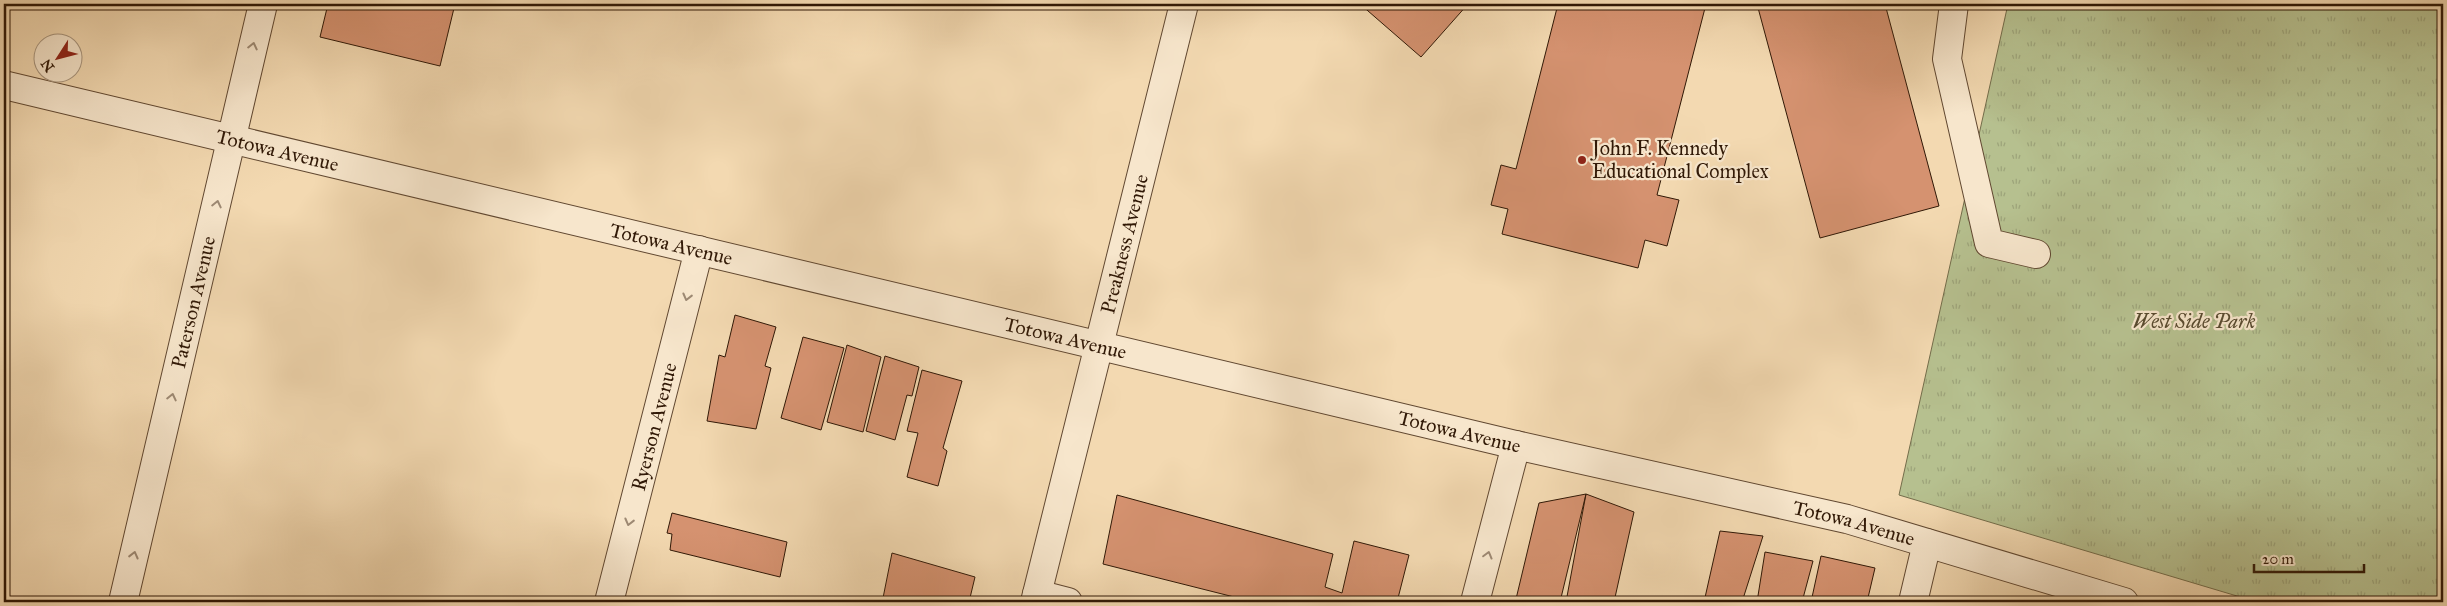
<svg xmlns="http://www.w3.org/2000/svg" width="2447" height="606" font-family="'IM FELL Great Primer',serif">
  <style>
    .park { fill: url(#park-tufts); stroke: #736c4a }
    .building { fill: #d59270; stroke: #301806 }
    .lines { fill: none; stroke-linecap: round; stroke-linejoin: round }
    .minor-casing { stroke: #614831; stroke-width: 30 }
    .minor { stroke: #f7e6cc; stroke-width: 28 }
    .oneway { stroke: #9d8973 }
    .poi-dot { fill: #8f2418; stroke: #f7e6cc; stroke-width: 2 }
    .labels { text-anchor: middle; stroke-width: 4.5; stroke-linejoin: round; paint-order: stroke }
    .poi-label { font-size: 20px; fill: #301806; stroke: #f7e6cc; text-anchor: start }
    .street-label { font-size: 20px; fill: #301806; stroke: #f7e6cc }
    .park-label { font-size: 20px; font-style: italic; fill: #584a2f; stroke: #f7e6cc }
  </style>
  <defs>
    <pattern id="park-tufts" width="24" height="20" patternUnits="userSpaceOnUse" patternTransform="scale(1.25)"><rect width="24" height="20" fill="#b6c08f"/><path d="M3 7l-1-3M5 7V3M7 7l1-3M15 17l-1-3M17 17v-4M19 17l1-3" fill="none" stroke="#9da47a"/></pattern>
  </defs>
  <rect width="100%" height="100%" fill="#f3d9b1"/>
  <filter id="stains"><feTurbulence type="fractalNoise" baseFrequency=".004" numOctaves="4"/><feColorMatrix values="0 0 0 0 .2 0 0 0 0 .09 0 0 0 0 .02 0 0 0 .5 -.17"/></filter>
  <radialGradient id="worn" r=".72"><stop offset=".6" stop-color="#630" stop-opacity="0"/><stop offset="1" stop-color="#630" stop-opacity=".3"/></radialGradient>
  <!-- park -->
  <path class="park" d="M2008,4H2443V602H2257L1899,495Z"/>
  <!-- building -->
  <path class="building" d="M328,4H455L440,66L320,37Z
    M1360,4H1468L1421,57Z
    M1558,4H1721L1705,8L1657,195L1679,200L1667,246L1645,240L1638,268L1502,234L1508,209L1491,205L1501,165L1516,169Z
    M1757,4H1885L1939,206L1820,238Z
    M735,315L776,327L765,366L771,368L756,429L707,421L719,355L725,357Z
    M803,337L844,348L821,430L781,418Z
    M847,345L881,357L863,432L827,422Z
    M885,356L919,367L912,396L907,395L895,440L866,431Z
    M922,370L962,381L943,448L947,451L938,486L907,477L918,433L907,431Z
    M1586,494L1560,602H1528L1516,599L1539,503Z
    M1586,494L1634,512L1614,602H1566Z
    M1117,495L1333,554L1325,587L1342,593L1354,541L1409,555L1397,602H1254L1103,564Z
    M672,513L787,542L780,577L670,550L672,534L667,533Z
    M1720,531L1763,536L1742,602H1704Z
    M1765,552L1813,561L1802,602H1757Z
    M892,553L975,577L969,602H899L883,598Z
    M1821,556L1875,568L1867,602H1811Z"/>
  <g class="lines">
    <defs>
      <g id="minor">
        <path d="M1954,4L1947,59L1989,243L2036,254"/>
        <path id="s1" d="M4,85L1516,445L1847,519L2124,602"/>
        <path d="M1037,594L1068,602"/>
        <path id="s2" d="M123,602L263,4"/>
        <path id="s3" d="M609,602L699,250"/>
        <path id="s4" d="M1035,602L1184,4"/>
        <path d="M1475,602L1516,445"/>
        <path d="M1913,602L1927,543"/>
      </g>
    </defs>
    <!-- minor casing -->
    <use href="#minor" class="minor-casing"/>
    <!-- minor -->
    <use href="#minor" class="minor"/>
  </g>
  <!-- one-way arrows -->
  <defs><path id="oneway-chevron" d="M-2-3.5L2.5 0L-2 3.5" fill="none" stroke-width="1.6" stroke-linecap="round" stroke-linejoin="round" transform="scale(1.25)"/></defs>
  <g class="oneway">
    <use href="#oneway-chevron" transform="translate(253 46) rotate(-77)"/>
    <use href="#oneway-chevron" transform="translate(217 204) rotate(-77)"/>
    <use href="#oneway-chevron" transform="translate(687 297) rotate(104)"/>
    <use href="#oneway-chevron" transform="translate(172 397) rotate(-77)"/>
    <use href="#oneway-chevron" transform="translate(629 522) rotate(104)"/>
    <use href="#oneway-chevron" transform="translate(134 555) rotate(-76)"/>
    <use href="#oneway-chevron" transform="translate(1488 555) rotate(-75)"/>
  </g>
  <!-- markers -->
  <circle class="poi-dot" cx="1582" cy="160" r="5"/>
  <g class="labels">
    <!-- poi labels -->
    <g class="poi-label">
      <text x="1592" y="155">John F. Kennedy<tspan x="1592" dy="23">Educational Complex</tspan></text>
    </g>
    <!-- street labels -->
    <g class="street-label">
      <text dy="7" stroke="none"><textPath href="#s1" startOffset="281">Totowa Avenue</textPath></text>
      <text dy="7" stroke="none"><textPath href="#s1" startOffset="686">Totowa Avenue</textPath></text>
      <text dy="7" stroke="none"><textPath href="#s4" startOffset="369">Preakness Avenue</textPath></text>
      <text dy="7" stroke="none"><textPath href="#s2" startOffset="308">Paterson Avenue</textPath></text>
      <text dy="7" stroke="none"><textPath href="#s1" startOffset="1091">Totowa Avenue</textPath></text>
      <text dy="7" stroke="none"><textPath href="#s3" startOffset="181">Ryerson Avenue</textPath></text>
      <text dy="7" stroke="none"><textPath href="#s1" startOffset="1496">Totowa Avenue</textPath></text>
      <text dy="7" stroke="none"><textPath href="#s1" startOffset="1901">Totowa Avenue</textPath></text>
    </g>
    <!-- park labels -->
    <g class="park-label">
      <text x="2194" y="328">West Side Park</text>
    </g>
  </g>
  <!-- margin -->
  <rect width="2447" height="606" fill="none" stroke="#f3d9b1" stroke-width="20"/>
  <rect x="5" y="5" width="2437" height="596" fill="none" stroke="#301806" stroke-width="2.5"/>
  <rect x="10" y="10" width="2427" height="586" fill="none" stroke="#301806"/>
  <!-- north arrow -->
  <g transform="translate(58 58) rotate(234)"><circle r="24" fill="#f7e6cc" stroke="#a7947d"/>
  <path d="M0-4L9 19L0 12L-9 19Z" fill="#8f2418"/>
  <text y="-8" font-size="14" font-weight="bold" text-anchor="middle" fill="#301806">N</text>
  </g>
  <!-- scale -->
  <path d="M2254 564v8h110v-8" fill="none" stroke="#301806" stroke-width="2.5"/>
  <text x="2262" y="564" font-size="15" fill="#301806" stroke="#f7e6cc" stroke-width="4" paint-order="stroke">20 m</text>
  <rect width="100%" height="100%" filter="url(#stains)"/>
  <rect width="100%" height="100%" fill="url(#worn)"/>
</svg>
